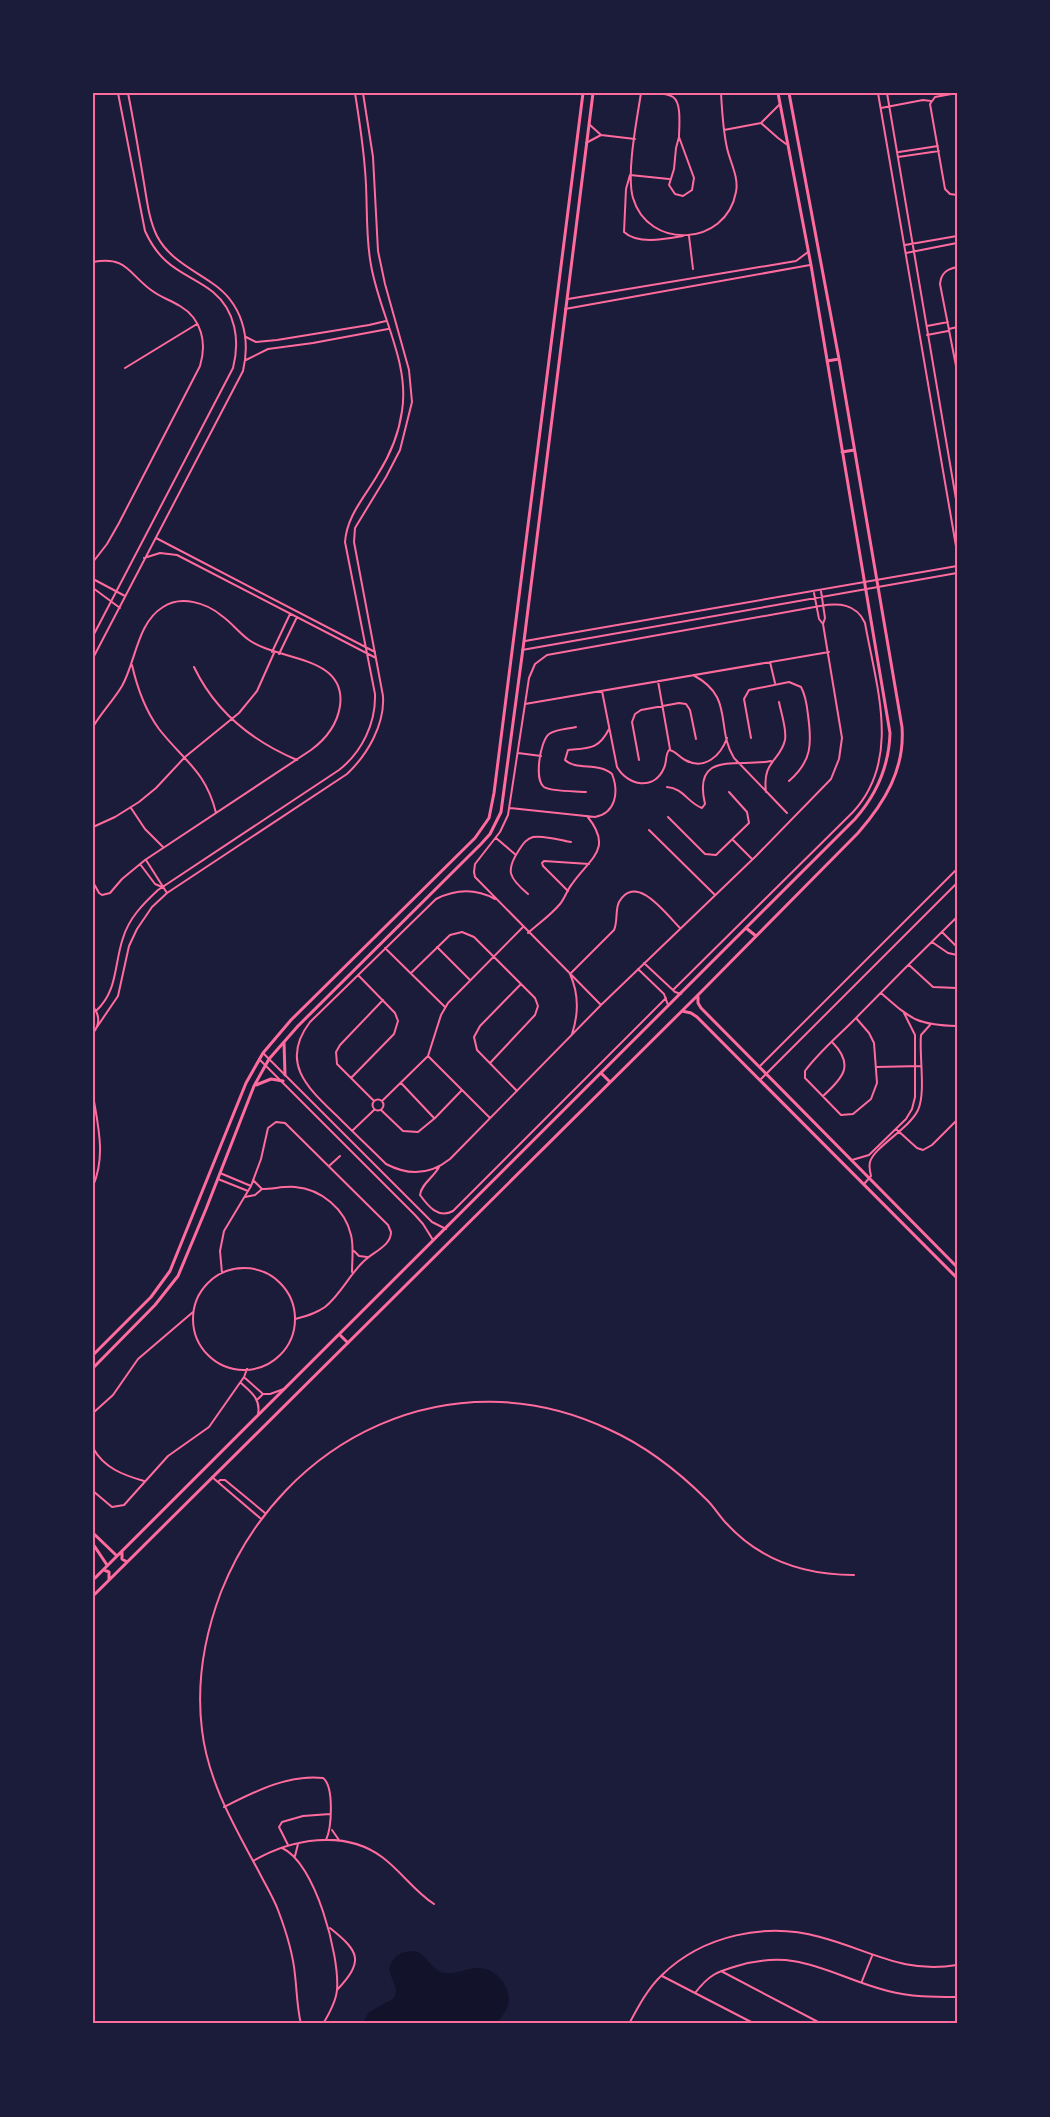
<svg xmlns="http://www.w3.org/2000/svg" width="1050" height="2117" font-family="Overpass,sans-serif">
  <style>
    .water { fill: #12122b }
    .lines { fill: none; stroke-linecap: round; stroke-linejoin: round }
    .minor { stroke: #ff6b9d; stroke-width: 2 }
    .tertiary { stroke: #ff6b9d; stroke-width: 3 }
    .neatline { fill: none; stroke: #ff6b9d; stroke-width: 2 }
  </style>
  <rect width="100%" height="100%" fill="#1b1b3a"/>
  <!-- water -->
  <path class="water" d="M415,1951C428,1955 431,1970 444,1973C456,1975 468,1967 481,1968C498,1970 512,1988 508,2005C506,2013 500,2019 495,2024H362L369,2012L391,2000L395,1996L396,1989L389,1970C392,1956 401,1951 415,1951Z"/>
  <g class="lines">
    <!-- minor -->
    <path class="minor" d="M641,93C637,119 626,174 633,198C648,250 726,247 736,192C739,177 730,162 727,148C723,130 722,111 721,93
      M658,93C663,94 669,94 673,97C682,103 679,127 679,137
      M878,93L957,552
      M887,93L957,505
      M957,93L935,97L930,104L945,189L950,194L957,195
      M780,104L761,123L778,138L786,144
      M881,108L923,100L931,101
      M590,125L601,135
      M724,130L761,123
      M679,137L694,178L692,190L683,196L675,194L669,185L674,169L676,148Z
      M586,143L601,135L635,139
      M899,152L938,146
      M898,157L939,151
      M669,179L630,175L626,189L624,232C638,245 666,239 683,236
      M689,236L693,269
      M905,245L957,236
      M906,253L957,243
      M93,262C127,256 128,273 151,290C160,297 170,300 180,306C202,319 207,343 200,366L119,523L107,544L93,562
      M957,267C947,269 941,273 940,284L957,371
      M568,299L796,261L808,252
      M565,309L810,265
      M927,326L948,322
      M949,329L957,327
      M927,335L948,331
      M246,337L256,342L277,340L369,325L386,321
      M246,360L268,349L313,343L388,329
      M125,368L197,324
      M156,538L375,652
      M144,558L160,553L177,555L376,658
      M93,579L125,596
      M93,588L120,608
      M814,593L819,619L823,624
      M93,636L233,368C240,341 236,311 213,292C198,280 180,274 166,261C156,252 150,242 145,231L118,93
      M525,641L957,566
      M522,650L957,573
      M272,652L290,614
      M279,654L297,617
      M93,658L243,371C251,337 242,303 212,283C192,269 169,259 157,236C149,220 147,201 144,183C139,153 134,123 128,93
      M770,662L775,683
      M132,665C137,687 145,710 159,729C183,760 206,771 216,813
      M194,667C215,711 252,741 297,760
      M693,675C735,697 715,727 734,758L787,813
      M658,681L670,749
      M602,691L617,767C628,786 654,791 664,768C667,762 665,755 669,750C676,751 679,757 685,760C705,771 721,755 727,738
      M525,704L829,652
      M93,727C101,713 113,701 122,686C136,661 137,623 163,607C181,595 207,603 222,616C232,623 239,633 249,640C278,661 347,655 340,706C337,725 326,739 311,750L145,860L122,879L110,893L102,895L99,893L93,882
      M576,727C568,729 556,729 549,734C540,741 534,780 544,787C552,792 576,791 586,792
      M751,738L744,699L749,690L789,682L801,687C806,696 807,706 808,715C812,744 812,761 789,781
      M518,753L541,756
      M639,760L632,722L635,714L641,710L679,703L686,704L690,710L696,739
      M667,787C683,788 688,803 702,808L705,804C692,749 740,768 771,761
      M766,792C762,760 780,762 785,740C787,729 781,713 779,702
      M131,808L145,829L163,847
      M510,808L595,817C616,813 619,792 612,774C599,762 576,771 565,760L568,750C590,748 599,749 609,729
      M668,817L705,854L716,855L749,823L747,812L729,792
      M93,827L115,817L139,802L156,788L185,757L239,713L257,691L274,653
      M649,830L715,895
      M496,838L516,855
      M733,840L752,859
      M146,860L167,893
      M140,864L155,884L162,887
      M568,891L543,866L542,863L544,861L589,864
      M528,894C509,878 505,871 519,850C523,844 526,839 533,837C544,835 560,840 571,842
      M495,899C475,888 456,889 436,899L310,1022C278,1064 310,1090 340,1119C355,1134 371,1149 386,1164C409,1176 430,1175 450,1159L601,1005L756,856L831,779L839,759L842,738L823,624L825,618L821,591
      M942,932L957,947
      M528,933C539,923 551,915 560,904C565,898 567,890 572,884C590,858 614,849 587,816
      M932,942L948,953L957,955
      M437,947L469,979
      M385,948L445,1007
      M644,963L675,992L681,994
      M909,965L933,987L957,988
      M638,969L664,994L668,1005
      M411,973L450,935L462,932L474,937L535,998L538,1006L535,1015L490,1063
      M881,993C911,1019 916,1025 957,1026
      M601,1005L475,877L474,872L475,864L500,832L508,815L529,678L535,664L547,655L820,606C838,603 856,603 865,623C876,686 902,759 853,812L673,990
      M93,1007C100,1015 100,1025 93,1033
      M96,1011C118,991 114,964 123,938C129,918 143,904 158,890L339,770C362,752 376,723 375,694L345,542C347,515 365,497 378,474C390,455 399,433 402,411C410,362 379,313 371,265C365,234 368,201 365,170C363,144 359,118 355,93
      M856,1018L869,1033L874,1043L877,1083L871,1099L853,1114L841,1115L805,1078V1071C818,1053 837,1037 853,1021C887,986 922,951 957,917
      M97,1027L118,996L129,946L137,929L152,907L167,893L347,774C367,755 385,725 383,696L354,542L355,528L386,477L400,450L412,402L409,370L385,284L378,251L373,157L363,93
      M572,1034C579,1013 579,994 570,974L614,930C618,921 615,910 619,902C636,872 666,914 680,928
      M263,1053L432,1222L446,1229
      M428,1056L490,1118
      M259,1059L415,1215L423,1224L433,1240
      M760,1066L957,869
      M876,1067L921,1066
      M351,1078L394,1034L398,1021L395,1013L358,975
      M760,1080L957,883
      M401,1083L434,1118
      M517,1091L477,1050L474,1037L480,1026L521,984
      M93,1095C98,1126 106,1156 93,1186
      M823,1096C843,1078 855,1065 832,1042
      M372.5 1105a5.5 5.5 0 1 1 11 0a5.5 5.5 0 1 1-11 0Z
      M374,1101L337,1064L336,1052L340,1045L383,1000
      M382,1101L428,1056L441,1015L448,1003L523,927
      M381,1110L403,1131L418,1132L435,1118L462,1090
      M896,1129L917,1148L923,1150L932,1145L957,1120
      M352,1131L374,1110
      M93,1141V1159
      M852,1160L869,1155L906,1119L912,1109L915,1097V1035L904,1013
      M329,1166L340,1156
      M439,1167C434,1177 421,1184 420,1195C428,1206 438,1219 453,1211L666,998
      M220,1173L251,1186
      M218,1179L248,1191
      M253,1180L262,1189C273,1189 284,1186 295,1187C321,1189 345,1209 351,1235C354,1247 352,1260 352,1272
      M864,1184L871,1176C870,1172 869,1166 870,1162C874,1147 909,1129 918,1110C926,1093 919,1055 921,1035L930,1025
      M245,1197L255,1195L262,1189
      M354,1251L359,1256L367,1257
      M193 1319a51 51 0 1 1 102 0a51 51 0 1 1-102 0Z
      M222,1273L220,1251L224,1231L251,1186L261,1159L268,1128L276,1122L285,1123L388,1225L391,1232C391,1246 373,1252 364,1261C349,1275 341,1294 325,1307C315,1314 306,1316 295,1319
      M245,1378L263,1394
      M241,1383C251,1392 261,1399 258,1414
      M258,1399L263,1394H270L284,1389
      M93,1413L113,1395L138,1359L193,1312
      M93,1448C104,1468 123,1475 144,1481
      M212,1477L260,1518
      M218,1482L220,1480H225L265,1513
      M93,1491L112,1507L124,1505L168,1456L209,1427L244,1377L247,1369
      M224,1807C254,1792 288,1774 323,1778C334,1786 332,1827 326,1840
      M332,1830L339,1840
      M288,1845L279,1827L282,1822L303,1816L330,1814
      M282,1848C315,1862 340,1956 337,1990C336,2002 329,2014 323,2024
      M295,1856L298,1844
      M253,1861C291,1839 344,1829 382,1857C401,1871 414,1891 434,1904
      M330,1928C360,1952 364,1961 337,1990
      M721,1971L822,2024
      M662,1976L755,2024
      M862,1981L872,1956
      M695,1993C709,1975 716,1972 737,1966C800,1947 830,1976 888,1991C910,1997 934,1997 957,1997
      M301,2024C297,2008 297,1992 295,1975C293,1953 286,1931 278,1910C273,1897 265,1884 259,1872C235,1827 208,1782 202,1730C196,1682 204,1637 221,1592C283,1436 453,1356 608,1429C646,1446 678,1471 707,1500C715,1508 720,1517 727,1524C761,1561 805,1575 854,1575
      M629,2024C638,2007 648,1988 662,1975C703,1935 766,1922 820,1937C870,1950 902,1974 957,1965"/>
    <!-- tertiary -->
    <path class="tertiary" d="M827,361L839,359
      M842,452L854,450
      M746,928L756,936
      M698,997V1003L701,1008L957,1267
      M682,1011L691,1013L697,1017L957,1278
      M284,1042L285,1075
      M601,1073L610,1082
      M256,1085L271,1079L283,1081
      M340,1335L348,1343
      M93,1355L151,1297L170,1271L246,1083L263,1053L291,1020L475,838L489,818L494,793L583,93
      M93,1368L155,1305L178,1276L206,1209L254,1086L269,1059L298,1026L481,844L490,834L501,812L524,641L593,93
      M93,1533L117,1556
      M93,1544L107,1565
      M122,1552V1559L127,1562
      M104,1570L109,1572V1579
      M93,1580L855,819C877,794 889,767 890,733L811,265L778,93
      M93,1596L699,994L858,833C885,802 905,769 902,727L839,359L789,93"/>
  </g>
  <!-- border -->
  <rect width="1050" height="2117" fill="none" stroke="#1b1b3a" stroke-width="189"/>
  <rect x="94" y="94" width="862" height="1928" class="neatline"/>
</svg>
